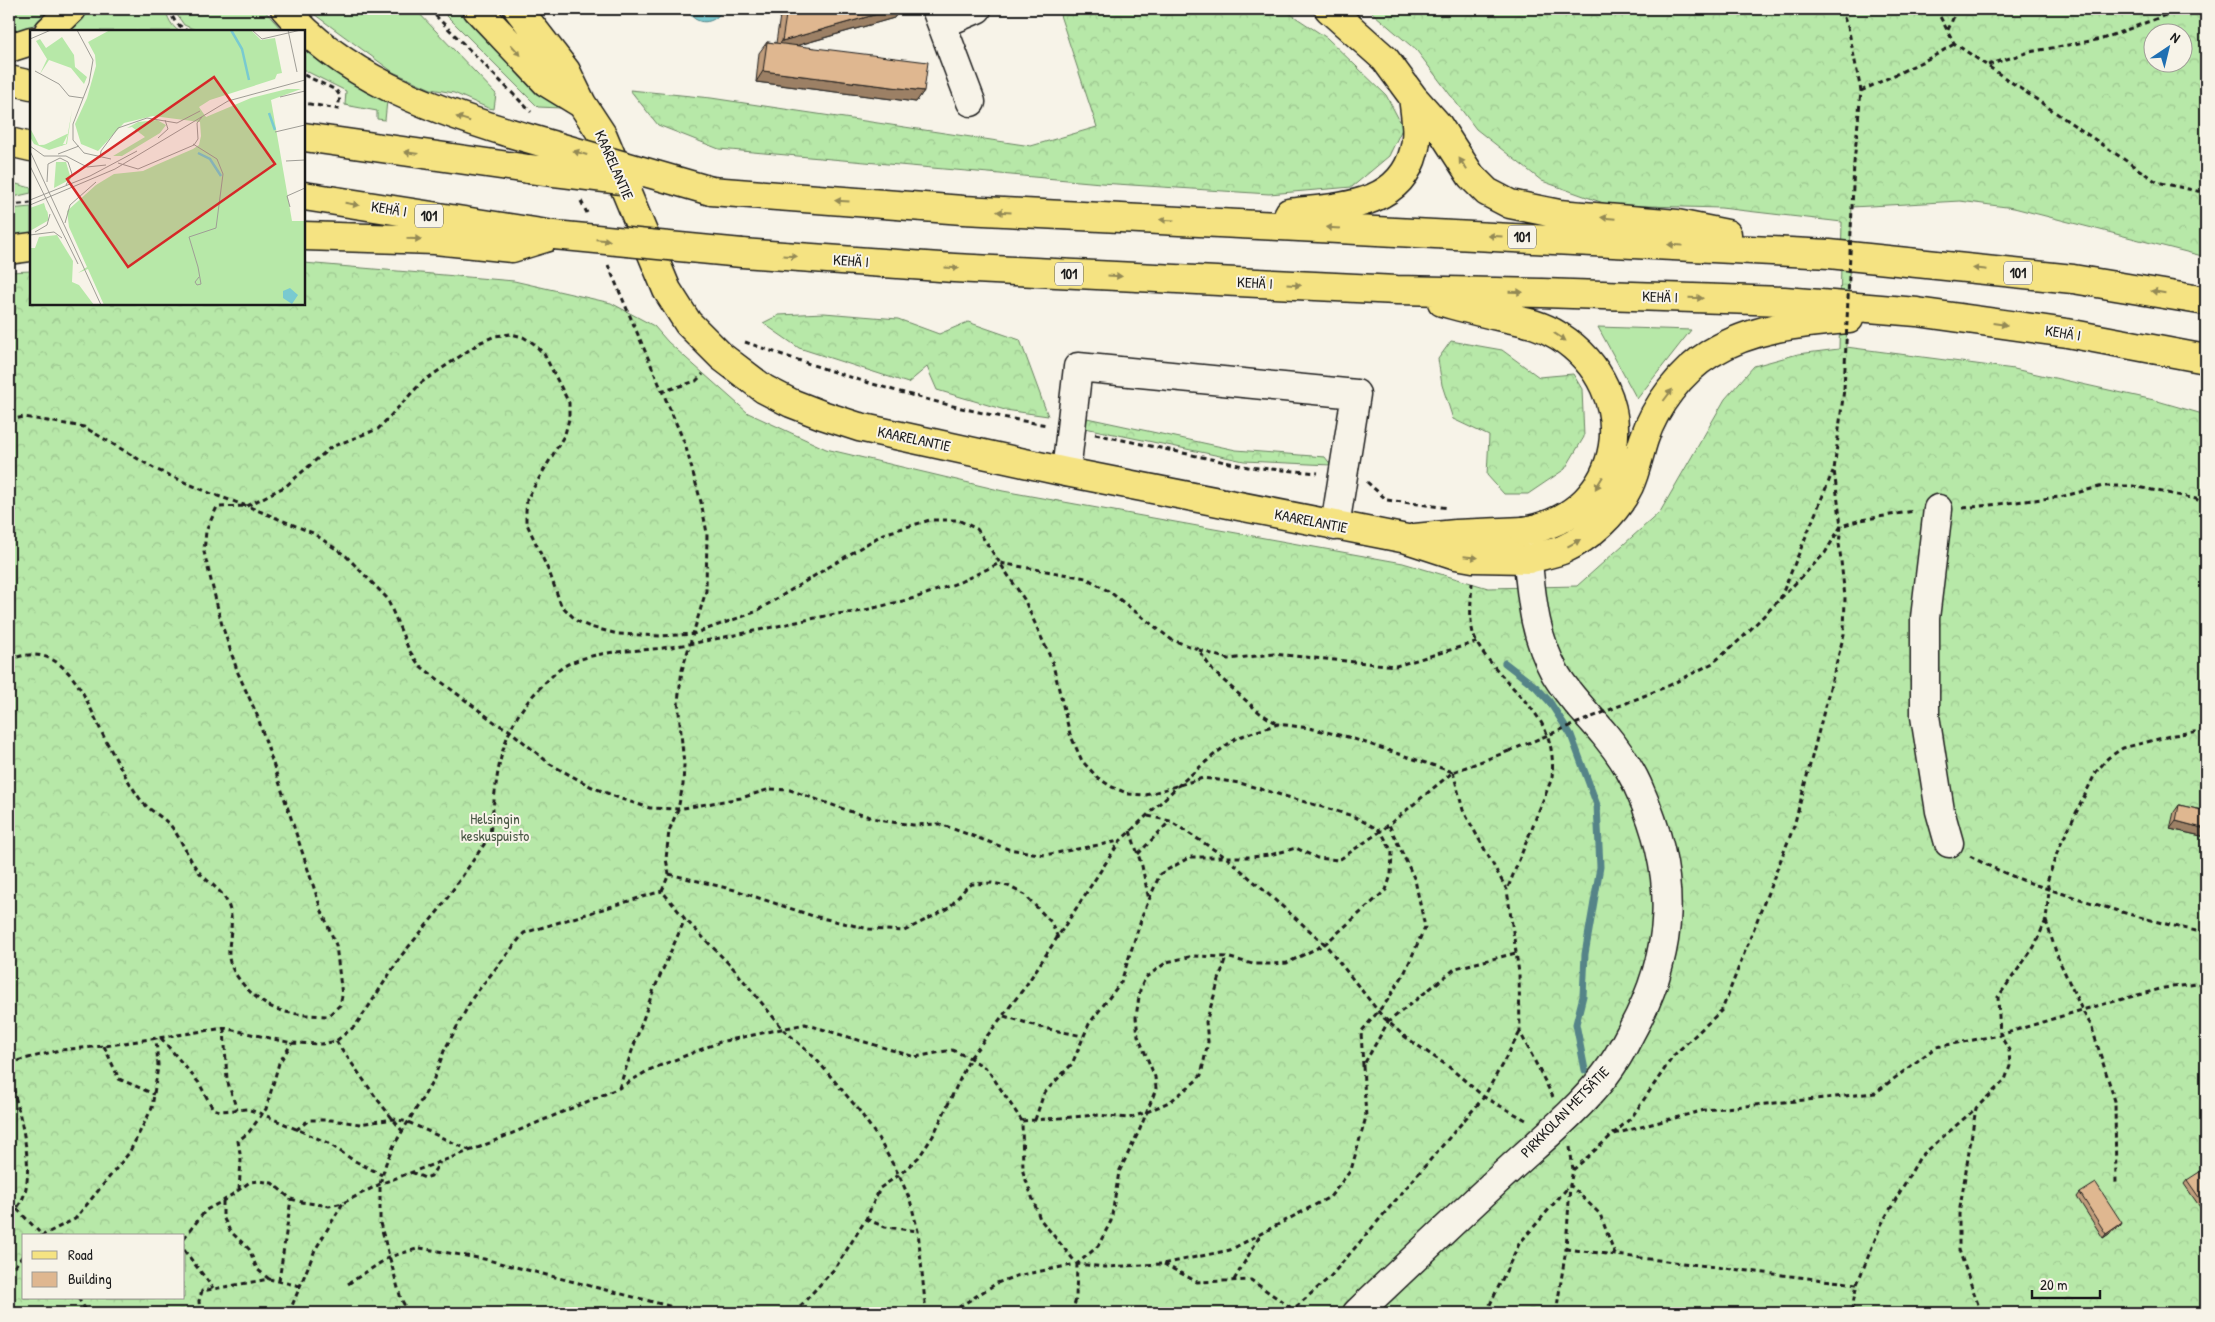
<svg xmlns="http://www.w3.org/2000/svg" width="2215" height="1322" font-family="'Patrick Hand',sans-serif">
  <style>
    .grass { fill: #b7e8a8; stroke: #6a8262 }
    .forest { fill: url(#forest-crowns); stroke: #6a8262; fill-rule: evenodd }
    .water { fill: url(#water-rules); stroke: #548488 }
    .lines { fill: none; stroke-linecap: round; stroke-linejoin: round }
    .stream { stroke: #548488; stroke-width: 7 }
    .minor-casing { stroke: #1c1c1c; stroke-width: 31 }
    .major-casing { stroke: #1c1c1c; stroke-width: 31 }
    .highway-casing { stroke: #1c1c1c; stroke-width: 31 }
    .path { stroke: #1c1c1c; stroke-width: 3; stroke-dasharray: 5 4; stroke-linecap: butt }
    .minor { stroke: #f7f3e8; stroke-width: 28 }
    .major { stroke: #f5e382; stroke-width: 28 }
    .highway { stroke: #f5e382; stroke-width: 28 }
    .highway-bridge-casing { stroke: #1c1c1c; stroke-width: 31; stroke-linecap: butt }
    .path-bridge { stroke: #1c1c1c; stroke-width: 3; stroke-dasharray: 5 4; stroke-linecap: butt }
    .highway-bridge { stroke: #f5e382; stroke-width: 28 }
    .wall { fill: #c09d7c; stroke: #1c1c1c }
    .shaded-wall { fill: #9c8065; stroke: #1c1c1c }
    .building { fill: #dfb790; stroke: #1c1c1c }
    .oneway { fill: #938954 }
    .labels { text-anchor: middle; stroke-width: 4; stroke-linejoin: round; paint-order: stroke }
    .shield { fill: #f7f3e8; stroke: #5e5c59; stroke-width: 1 }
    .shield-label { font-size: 14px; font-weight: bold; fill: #1c1c1c }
    .street-label { font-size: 15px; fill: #1c1c1c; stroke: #f7f3e8 }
    .park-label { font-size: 15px; fill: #4a5946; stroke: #f7f3e8 }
    .inset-river { fill: none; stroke: #79cad0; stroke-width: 2.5 }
    .inset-road { fill: none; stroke: #9f9d96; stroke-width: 1 }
    .view { fill: #d62828; fill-opacity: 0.15; stroke: #d62828; stroke-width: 2.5 }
    .inset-edge { fill: none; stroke: #1c1c1c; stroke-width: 2.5 }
  </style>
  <defs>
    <pattern id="forest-crowns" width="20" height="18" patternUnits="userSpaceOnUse" patternTransform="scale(1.25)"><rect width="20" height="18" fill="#b7e8a8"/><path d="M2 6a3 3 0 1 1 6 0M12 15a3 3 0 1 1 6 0" fill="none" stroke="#9dc690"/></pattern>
    <pattern id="water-rules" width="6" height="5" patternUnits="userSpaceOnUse" patternTransform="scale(1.25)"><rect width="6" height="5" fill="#79cad0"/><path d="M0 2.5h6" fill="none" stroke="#68adb2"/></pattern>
  </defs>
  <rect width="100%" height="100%" fill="#f7f3e8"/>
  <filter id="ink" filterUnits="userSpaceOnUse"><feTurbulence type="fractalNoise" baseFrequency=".02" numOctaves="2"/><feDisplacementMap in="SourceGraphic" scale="10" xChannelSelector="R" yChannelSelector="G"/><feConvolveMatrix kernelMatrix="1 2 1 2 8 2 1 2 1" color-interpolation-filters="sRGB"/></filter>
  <g filter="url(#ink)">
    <!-- grass -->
    <path class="grass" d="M9,9H55C41,22 27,30 9,34Z
      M87,9H165C168,18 171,26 179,31H70Z
      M173,9H263L283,31H198L184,25Z
      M307,9H415L496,94L494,109L488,108L454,93L431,89L393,72Z
      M440,9H465L561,108L538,107Z
      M304,49L366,92L387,101L385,120L377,119V111L345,105L346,91L304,70Z
      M9,182L31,188V193L9,198Z
      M31,207V234L9,237V209Z
      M1598,327L1691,330L1637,399Z"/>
    <!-- forest -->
    <path class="forest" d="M1058,9H1283L1327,38L1386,95L1403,127L1389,156L1352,187L1269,194L1101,183L719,149L658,125L630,90L711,98L1031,146L1097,127Z
      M1368,9H2206V257L2014,208L1960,201L1852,207L1846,347L2014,369L2154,400L2206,415V1313H9V272L31,271V304H304V263L514,281L611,303L654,326L668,342L748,413L826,449L1003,491L1403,563L1488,588L1577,586L1660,512L1725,399L1754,366L1798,354L1839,349L1842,222L1721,208L1609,205L1542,181L1476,129L1417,51ZM2152,32H2182V62H2152ZM24,1236H184V1298H24Z
      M824,313L898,319L939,334L968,322L1020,340L1048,416L1005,410L937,390L927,367L908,383L799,348L763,323L779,315Z
      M1451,341L1502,350L1539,377L1573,374L1582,389L1584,437L1565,469L1528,494H1504L1487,475L1489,436L1453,419L1442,385L1438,359Z
      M1087,418L1236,450L1325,457L1331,465L1244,461L1085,428Z"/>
    <!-- water -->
    <path class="water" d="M687,9H723C715,25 695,27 687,9Z"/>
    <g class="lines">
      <!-- stream -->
      <path class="stream" d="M1505,663L1536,687L1549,701L1571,735L1597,805L1600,867L1585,954L1583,996L1576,1024L1585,1070"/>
      <defs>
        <path id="minor" d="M936,9L971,102
          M942,24L977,9
          M1066,472L1078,367L1356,394L1335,526
          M1938,509L1925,618V716L1940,811L1949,843
          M1357,1313C1405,1267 1453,1222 1501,1177C1536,1144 1576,1113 1605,1075C1615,1062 1623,1048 1630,1034C1676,952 1678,876 1640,791C1632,771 1619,752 1605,735C1588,714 1568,696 1555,673C1529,626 1532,582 1524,531"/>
        <path id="major" d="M477,9L546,82L582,104
          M518,9L566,71L582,104L603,136L667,290L688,323L722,357L764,389L791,403L822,415L859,427L1066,472L1407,539L1456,555L1473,558L1528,559
          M1415,538L1456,534L1524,531"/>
        <path id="highway" d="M285,9C342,76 428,108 510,133
          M1329,9L1385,59L1413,97L1438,125L1471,176L1487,192L1510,204L1559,214L1677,224L1727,234
          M49,31L72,9
          M9,48L31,41
          M9,80L31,85
          M304,137L529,169
          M9,142L31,147
          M711,191L963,210L1829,254L2073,279L2206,301
          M304,196L554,235
          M1289,213C1337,207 1400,208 1414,151C1419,134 1415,114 1413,97
          M304,236L435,240L512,248L548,237
          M9,250L31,247
          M742,253L954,268L1397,290L1542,293L1784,301L1917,312L2067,333L2206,359
          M1442,302C1461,307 1479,312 1498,316C1520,321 1539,323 1559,336C1645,391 1628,513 1524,531
          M1528,559C1539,556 1551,554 1562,550C1590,537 1616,514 1629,486C1636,471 1639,454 1644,439C1655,406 1681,371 1711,353C1753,327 1802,323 1849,319"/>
      </defs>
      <!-- minor casing -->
      <use href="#minor" class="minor-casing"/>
      <!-- major casing -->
      <use href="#major" class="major-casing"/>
      <!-- highway casing -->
      <use href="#highway" class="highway-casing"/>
      <!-- path -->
      <path class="path" d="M168,9L176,23L187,31
        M429,9L531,112
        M1840,9L1848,27L1861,91L1854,163
        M1936,9L1954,43L2157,182L2206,193
        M1948,30L1957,9
        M1988,65L2029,52L2102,39L2182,9
        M304,75L336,90L340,96L338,109L304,103
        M1861,91L1934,56L1954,44
        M581,201L587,213
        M9,205L31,203
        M608,265L685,444L701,502L707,533L706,591L682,670L678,701L684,765L683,785L678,809L669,831L666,859L669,874L662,891L685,919L734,969L783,1029L816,1059L858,1109L878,1138L899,1175L910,1200L918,1231L926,1313
        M745,342C843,376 944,409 1047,425
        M661,392L696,381L703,374
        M9,420L24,417L84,427L157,470L212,494L247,506L313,533L346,556L387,598L409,650L419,665L497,724L509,730L550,764L590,786L621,799L650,808L678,809L741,798L770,789L790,790L852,812L885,821L913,825L940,824L1008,849L1045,855L1120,841
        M1095,434L1248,467L1318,473
        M1367,482L1387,500L1449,508
        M1963,508L2060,497L2103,486H2133L2196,499L2206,505
        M1472,583C1471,599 1469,617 1473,633C1476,645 1485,656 1493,665C1525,705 1557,721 1552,778L1507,890
        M1780,599L1833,471
        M1199,650L1228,659L1274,654L1396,666L1477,642
        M9,660C25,653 44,652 59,664C82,682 91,711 104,737C115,758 127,780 140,799C148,810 162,816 171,826C182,840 188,858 199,872C207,882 221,889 227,902C236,921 228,938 229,957C230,971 246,989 256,997C276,1015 303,1015 328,1016L340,1005L342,996L336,945L321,909L257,715L238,673L222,625L204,552L206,531L217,507L247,506L286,486L331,447L378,429L422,382L481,342L495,336L511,334L523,337L533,343L544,354L569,403V419L565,434L527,499L526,511V522L550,574L561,605L577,621L590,627L618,634L661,636L693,634L755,612L883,534L930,520H958L977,529L1024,599L1052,661L1070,734L1082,761L1098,778L1112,787L1129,794L1146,795L1203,778L1240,783L1353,816L1381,831L1392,852L1391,875L1386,890L1325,944L1287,963L1271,964H1253L1226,957L1193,956L1167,962L1145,978L1140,990L1136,1017L1138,1036L1155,1077L1156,1089L1140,1129L1119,1172L1111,1221L1098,1246L1077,1264L1016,1276L997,1283L959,1307L944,1313
        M1668,686L1713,663L1743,637L1825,553L1841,526L1861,520L1914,511
        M1453,772L1463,810L1507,890L1519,973L1520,1032L1553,1097
        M1148,816L1170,821L1227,858L1325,944L1382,1016L1404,1036L1449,1067L1484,1097L1526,1120
        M1130,831L1142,866L1149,900
        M1138,854L1170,821
        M1970,856C2004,875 2040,887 2077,898C2119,912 2162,924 2206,933
        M669,874L735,890L813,916L869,929L904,931L949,908L966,888L972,884L992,883L1008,886L1025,895L1051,922L1058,938
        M2046,921L2058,958L2082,1010L2091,1025L2115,1101L2116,1185
        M1004,1016L1043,1028L1083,1036
        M224,1028L227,1080L237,1110
        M161,1038L199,1083L213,1109L221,1111L247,1109L262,1114L328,1143L353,1160L382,1175
        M336,1041L377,1099L403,1132
        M104,1046L119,1079L154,1094
        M9,1063L60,1050L104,1046L224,1028L292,1043L322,1044L336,1041L355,1026L367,1009L401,956L439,910L485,843L490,834C498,774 496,730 543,685C552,676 561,666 573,662C604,649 638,652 671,647C726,638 780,625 835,614L857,612L915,598L960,582L1000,563L1086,578L1110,592L1172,640L1198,649L1213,671L1260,713L1278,724
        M1363,1066L1361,1032L1387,1001L1404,974L1425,927L1415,880L1389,825
        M9,1071C16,1105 47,1193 9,1214
        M619,1088L652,994L685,919
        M1035,1120L1044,1093L1072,1064L1089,1024L1121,982L1143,914L1160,874L1190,857H1250L1270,855L1296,848L1317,858L1339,860L1381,831L1453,772L1509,751
        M1022,1121L1097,1115L1129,1118L1147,1112L1171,1101L1197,1080L1201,1075L1208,1042L1206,1022L1226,957
        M296,1130L309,1120H331L360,1124L393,1119L408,1122L469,1150
        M1614,1134L1705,1110L1875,1093L1936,1047L2000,1035L2082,1010L2164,988L2206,983
        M1570,1147L1573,1170
        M411,1172L425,1178L431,1176L440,1162
        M239,1190L241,1160L238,1141L249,1132L266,1109L279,1063L292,1043
        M223,1201V1217L230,1231L249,1249L257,1269L269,1279
        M17,1209L42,1235
        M866,1219L885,1227L918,1231
        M41,1236L75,1219L129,1153L152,1108L158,1066L156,1038
        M184,1238L206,1210L223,1201L250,1182L259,1181L272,1183L291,1199L302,1202L329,1206L343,1203L380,1184L480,1147L619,1088L649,1070L720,1042L805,1024L915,1057L952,1050L970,1058L988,1070L1022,1121L1023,1172L1040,1219L1077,1264L1105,1267L1163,1264L1230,1250L1330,1197L1351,1170L1366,1117L1363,1066L1388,1022L1456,968L1516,953
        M1566,1249L1857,1284L1851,1313
        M184,1250L213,1288
        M1164,1264L1197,1282L1251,1280L1293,1309
        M9,1274L24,1254
        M1234,1280L1261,1234
        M279,1281L291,1199
        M348,1284L389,1257L420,1248L484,1259L669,1306L673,1313
        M1857,1284L1881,1225L1920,1157L1975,1109
        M78,1298L88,1313
        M200,1313L199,1301L202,1291L269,1279L300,1286
        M289,1313L315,1250L343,1203
        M409,1313L401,1299L380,1223V1184L386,1163L394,1145L433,1081L444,1051L473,997L524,933L662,891
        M794,1313L836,1267L866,1219L880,1188L899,1175L919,1157L933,1136L970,1058L1025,987L1120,841L1179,785L1215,754L1236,738L1278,724L1309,728L1348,737L1453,772
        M1072,1313L1076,1299L1077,1264
        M1289,1313L1330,1277L1484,1097L1520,1032
        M1486,1313L1519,1244L1570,1185L1600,1214L1615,1254
        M1556,1313L1566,1249L1570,1185L1573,1170L1632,1117L1674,1055L1722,1010L1794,826L1844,634L1845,597L1839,543L1841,526L1834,470L1844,389
        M1973,1313L1979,1308
        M1981,1313L1959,1250V1214L1976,1108L2005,1080L2010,1066L2009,1050L2000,1035L1998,997L2034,947L2046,920L2049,891L2047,882L2058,850L2096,772L2108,758L2123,748L2174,735L2206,730"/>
      <!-- minor -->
      <use href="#minor" class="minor"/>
      <!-- major -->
      <use href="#major" class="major"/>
      <!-- highway -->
      <use href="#highway" class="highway"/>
      <defs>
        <path id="highway-bridge" d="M510,133L711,191
          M529,169L630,181
          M554,235L742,253"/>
      </defs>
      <!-- highway-bridge casing -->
      <use href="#highway-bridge" class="highway-bridge-casing"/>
      <!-- path-bridge -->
      <path class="path-bridge" d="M1844,389L1854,163
        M1509,751L1668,686"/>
      <!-- highway-bridge -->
      <use href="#highway-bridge" class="highway-bridge"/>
    </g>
    <!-- wall -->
    <path class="wall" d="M781,9H900L894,18L796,46L924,91L916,102L756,82L759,53L767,42L776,43Z
      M2179,805L2206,811V837L2170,829L2174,812Z
      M2206,1178V1207L2202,1210L2184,1184L2187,1180Z
      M2080,1193L2122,1223L2119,1227L2103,1238L2077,1197Z"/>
    <!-- shaded-wall -->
    <path class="shaded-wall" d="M895,9H900L894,18L774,52L782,41Z
      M763,71L924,91L916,102L756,82Z
      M2176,821L2206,829V837L2170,829Z
      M2122,1223L2119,1227L2103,1238L2106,1234Z"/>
    <!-- building -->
    <path class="building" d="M787,9H895L782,41Z
      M767,42L928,62L924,91L763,71Z
      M2179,805L2206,811V829L2176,821Z
      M2201,1171L2206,1178V1205L2205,1206L2187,1180Z
      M2096,1183L2122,1223L2106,1234L2080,1193Z"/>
    <!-- one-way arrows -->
    <defs><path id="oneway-solid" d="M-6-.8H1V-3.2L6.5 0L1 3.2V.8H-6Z" transform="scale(1.25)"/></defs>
    <g class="oneway">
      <use href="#oneway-solid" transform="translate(516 50) rotate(47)"/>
      <use href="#oneway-solid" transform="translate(463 119) rotate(-163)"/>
      <use href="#oneway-solid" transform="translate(411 153) rotate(-172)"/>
      <use href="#oneway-solid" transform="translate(580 153) rotate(-164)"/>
      <use href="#oneway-solid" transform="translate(1463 164) rotate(-123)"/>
      <use href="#oneway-solid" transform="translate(842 201) rotate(-176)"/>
      <use href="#oneway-solid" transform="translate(352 204) rotate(9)"/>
      <use href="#oneway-solid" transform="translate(1004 212) rotate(-177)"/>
      <use href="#oneway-solid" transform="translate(1608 218) rotate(-175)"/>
      <use href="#oneway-solid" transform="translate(1167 220) rotate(-177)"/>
      <use href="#oneway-solid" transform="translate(1333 228) rotate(-177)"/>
      <use href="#oneway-solid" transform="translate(1495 236) rotate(-177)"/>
      <use href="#oneway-solid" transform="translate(414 239) rotate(2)"/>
      <use href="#oneway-solid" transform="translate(603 240) rotate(5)"/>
      <use href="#oneway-solid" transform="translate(1675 245) rotate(-177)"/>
      <use href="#oneway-solid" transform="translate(790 256) rotate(4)"/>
      <use href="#oneway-solid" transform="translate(952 268) rotate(4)"/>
      <use href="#oneway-solid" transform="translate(1980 269) rotate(-174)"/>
      <use href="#oneway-solid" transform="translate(1115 276) rotate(3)"/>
      <use href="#oneway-solid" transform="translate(1294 285) rotate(3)"/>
      <use href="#oneway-solid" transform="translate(1516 292) rotate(1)"/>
      <use href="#oneway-solid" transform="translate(2158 292) rotate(-171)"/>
      <use href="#oneway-solid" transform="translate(1696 298) rotate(2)"/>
      <use href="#oneway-solid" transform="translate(2000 324) rotate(8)"/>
      <use href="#oneway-solid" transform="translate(1560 337) rotate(34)"/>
      <use href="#oneway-solid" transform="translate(1668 395) rotate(-53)"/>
      <use href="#oneway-solid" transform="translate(1599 483) rotate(121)"/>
      <use href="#oneway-solid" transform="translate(1574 543) rotate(-29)"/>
      <use href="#oneway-solid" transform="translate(1471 557) rotate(6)"/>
    </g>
  </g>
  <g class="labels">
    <!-- shield labels -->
    <g class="shield">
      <rect x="415" y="204.5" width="28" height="23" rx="4"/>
      <rect x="1508" y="225.5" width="28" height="23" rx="4"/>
      <rect x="2004" y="261.5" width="28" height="23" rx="4"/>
      <rect x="1055" y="262.5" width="28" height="23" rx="4"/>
    </g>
    <g class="shield-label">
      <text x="429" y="221">101</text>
      <text x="1522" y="242">101</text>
      <text x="2018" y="278">101</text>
      <text x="1069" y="279">101</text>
    </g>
    <!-- street labels -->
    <g class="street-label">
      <text transform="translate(614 165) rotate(66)" y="5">KAARELANTIE</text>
      <text transform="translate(389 209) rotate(9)" y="5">KEHÄ I</text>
      <text transform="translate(851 261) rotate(4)" y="5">KEHÄ I</text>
      <text transform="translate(1255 283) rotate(3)" y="5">KEHÄ I</text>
      <text transform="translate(1660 297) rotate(2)" y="5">KEHÄ I</text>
      <text transform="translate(2063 333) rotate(9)" y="5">KEHÄ I</text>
      <text transform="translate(914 439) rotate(12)" y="5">KAARELANTIE</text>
      <text transform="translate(1311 521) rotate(11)" y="5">KAARELANTIE</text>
      <text transform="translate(1565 1112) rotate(-46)" y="5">PIRKKOLAN METSÄTIE</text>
    </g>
    <!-- park labels -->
    <g class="park-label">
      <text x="495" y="824">Helsingin<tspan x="495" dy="17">keskuspuisto</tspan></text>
    </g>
  </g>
  <!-- overview -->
  <g transform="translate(30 30)">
    <rect width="275" height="275" fill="#f7f3e8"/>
    <path d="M42,80L37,114L19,120L4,114L0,107V98L9,115L36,114ZM26,132H36L41,149L24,158ZM14,173L19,190L0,201V178Z" fill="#b7e8a8"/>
    <path d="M80,0H221L231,10L245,8L252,43L247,44L245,49L180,70L169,77L176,87L221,68L257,59H271L241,70L262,191H275V275H74L58,239L48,243L57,237L39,197L37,181L66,155L84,144L113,141L126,135L163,119L169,115L171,106L170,92L123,86L94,93L68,121L51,114L45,94L57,68L66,36L65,25L58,12ZM32,7L44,25L45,37L57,47L54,54L41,38L19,30L10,44L17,29L6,11L10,9L16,18ZM127,90L136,95L130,103L92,126H83L115,107L102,97L97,98L108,92ZM38,104L32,116H12L37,104ZM2 185a8 8 0 1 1 16 0a8 8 0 1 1-16 0ZM27,205L43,231L42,252L49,255L64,275H0V218H5L9,207Z" fill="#b7e8a8"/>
    <path d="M260,258L268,265L262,274L253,268V261Z" fill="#79cad0"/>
    <path class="inset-river" d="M201,0L212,19L219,50M239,83L245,100M168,123L180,129L191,146"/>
    <path class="inset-road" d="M47,0L63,30L59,53L43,94V110L54,123L81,129M222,0L232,9L271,0M258,0L267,42M0,9L21,0M5,41L29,54L39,66L53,68M250,67L275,61M88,98L117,88L147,93L170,81M245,102L275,95M128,108L138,99L135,90M163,114L187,129L193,144L186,198L159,207L168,237L171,254L167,255L165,252L169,247M164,115L168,109L167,93L172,87M0,116L14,126H36L57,137L76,135M0,121L71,275M28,124L49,116M70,128L71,121L88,98M256,131L275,130M88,133L108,139L164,115M0,136L48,234M17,152L18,134L30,128L38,132L42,144L36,155M0,170L60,146L107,121M0,175L85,139L198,71L275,50M260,177L257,166L275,158M35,193L40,175L66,152M5,202L17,195L20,184M0,205L24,202L32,208"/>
    <path class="view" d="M184,47L245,134L98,237L37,149Z"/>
    <rect width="275" height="275" class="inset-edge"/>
  </g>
  <!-- margin -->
  <rect width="2215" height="1322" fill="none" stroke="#f7f3e8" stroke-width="30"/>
  <rect x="15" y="15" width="2185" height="1292" fill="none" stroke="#1c1c1c" stroke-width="2" filter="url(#ink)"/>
  <!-- legend -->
  <rect x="22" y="1234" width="162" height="65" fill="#f7f3e8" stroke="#9f9d96"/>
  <rect x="32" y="1251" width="25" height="8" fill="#f5e382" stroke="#9f9d96"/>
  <text x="68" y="1260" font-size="15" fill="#1c1c1c">Road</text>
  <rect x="32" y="1272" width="25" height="15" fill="#dfb790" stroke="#9f9d96"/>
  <text x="68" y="1284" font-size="15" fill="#1c1c1c">Building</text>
  <!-- north arrow -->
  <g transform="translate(2168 48) rotate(35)"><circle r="24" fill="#f7f3e8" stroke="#9f9d96"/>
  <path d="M0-4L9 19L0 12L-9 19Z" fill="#1f6fb2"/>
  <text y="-8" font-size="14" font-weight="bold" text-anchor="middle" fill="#1c1c1c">N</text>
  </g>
  <!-- scale -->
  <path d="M2032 1290v8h68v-8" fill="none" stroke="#1c1c1c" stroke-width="2.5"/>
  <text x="2040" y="1290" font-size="15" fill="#1c1c1c" stroke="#f7f3e8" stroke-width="4" paint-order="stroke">20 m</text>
</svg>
